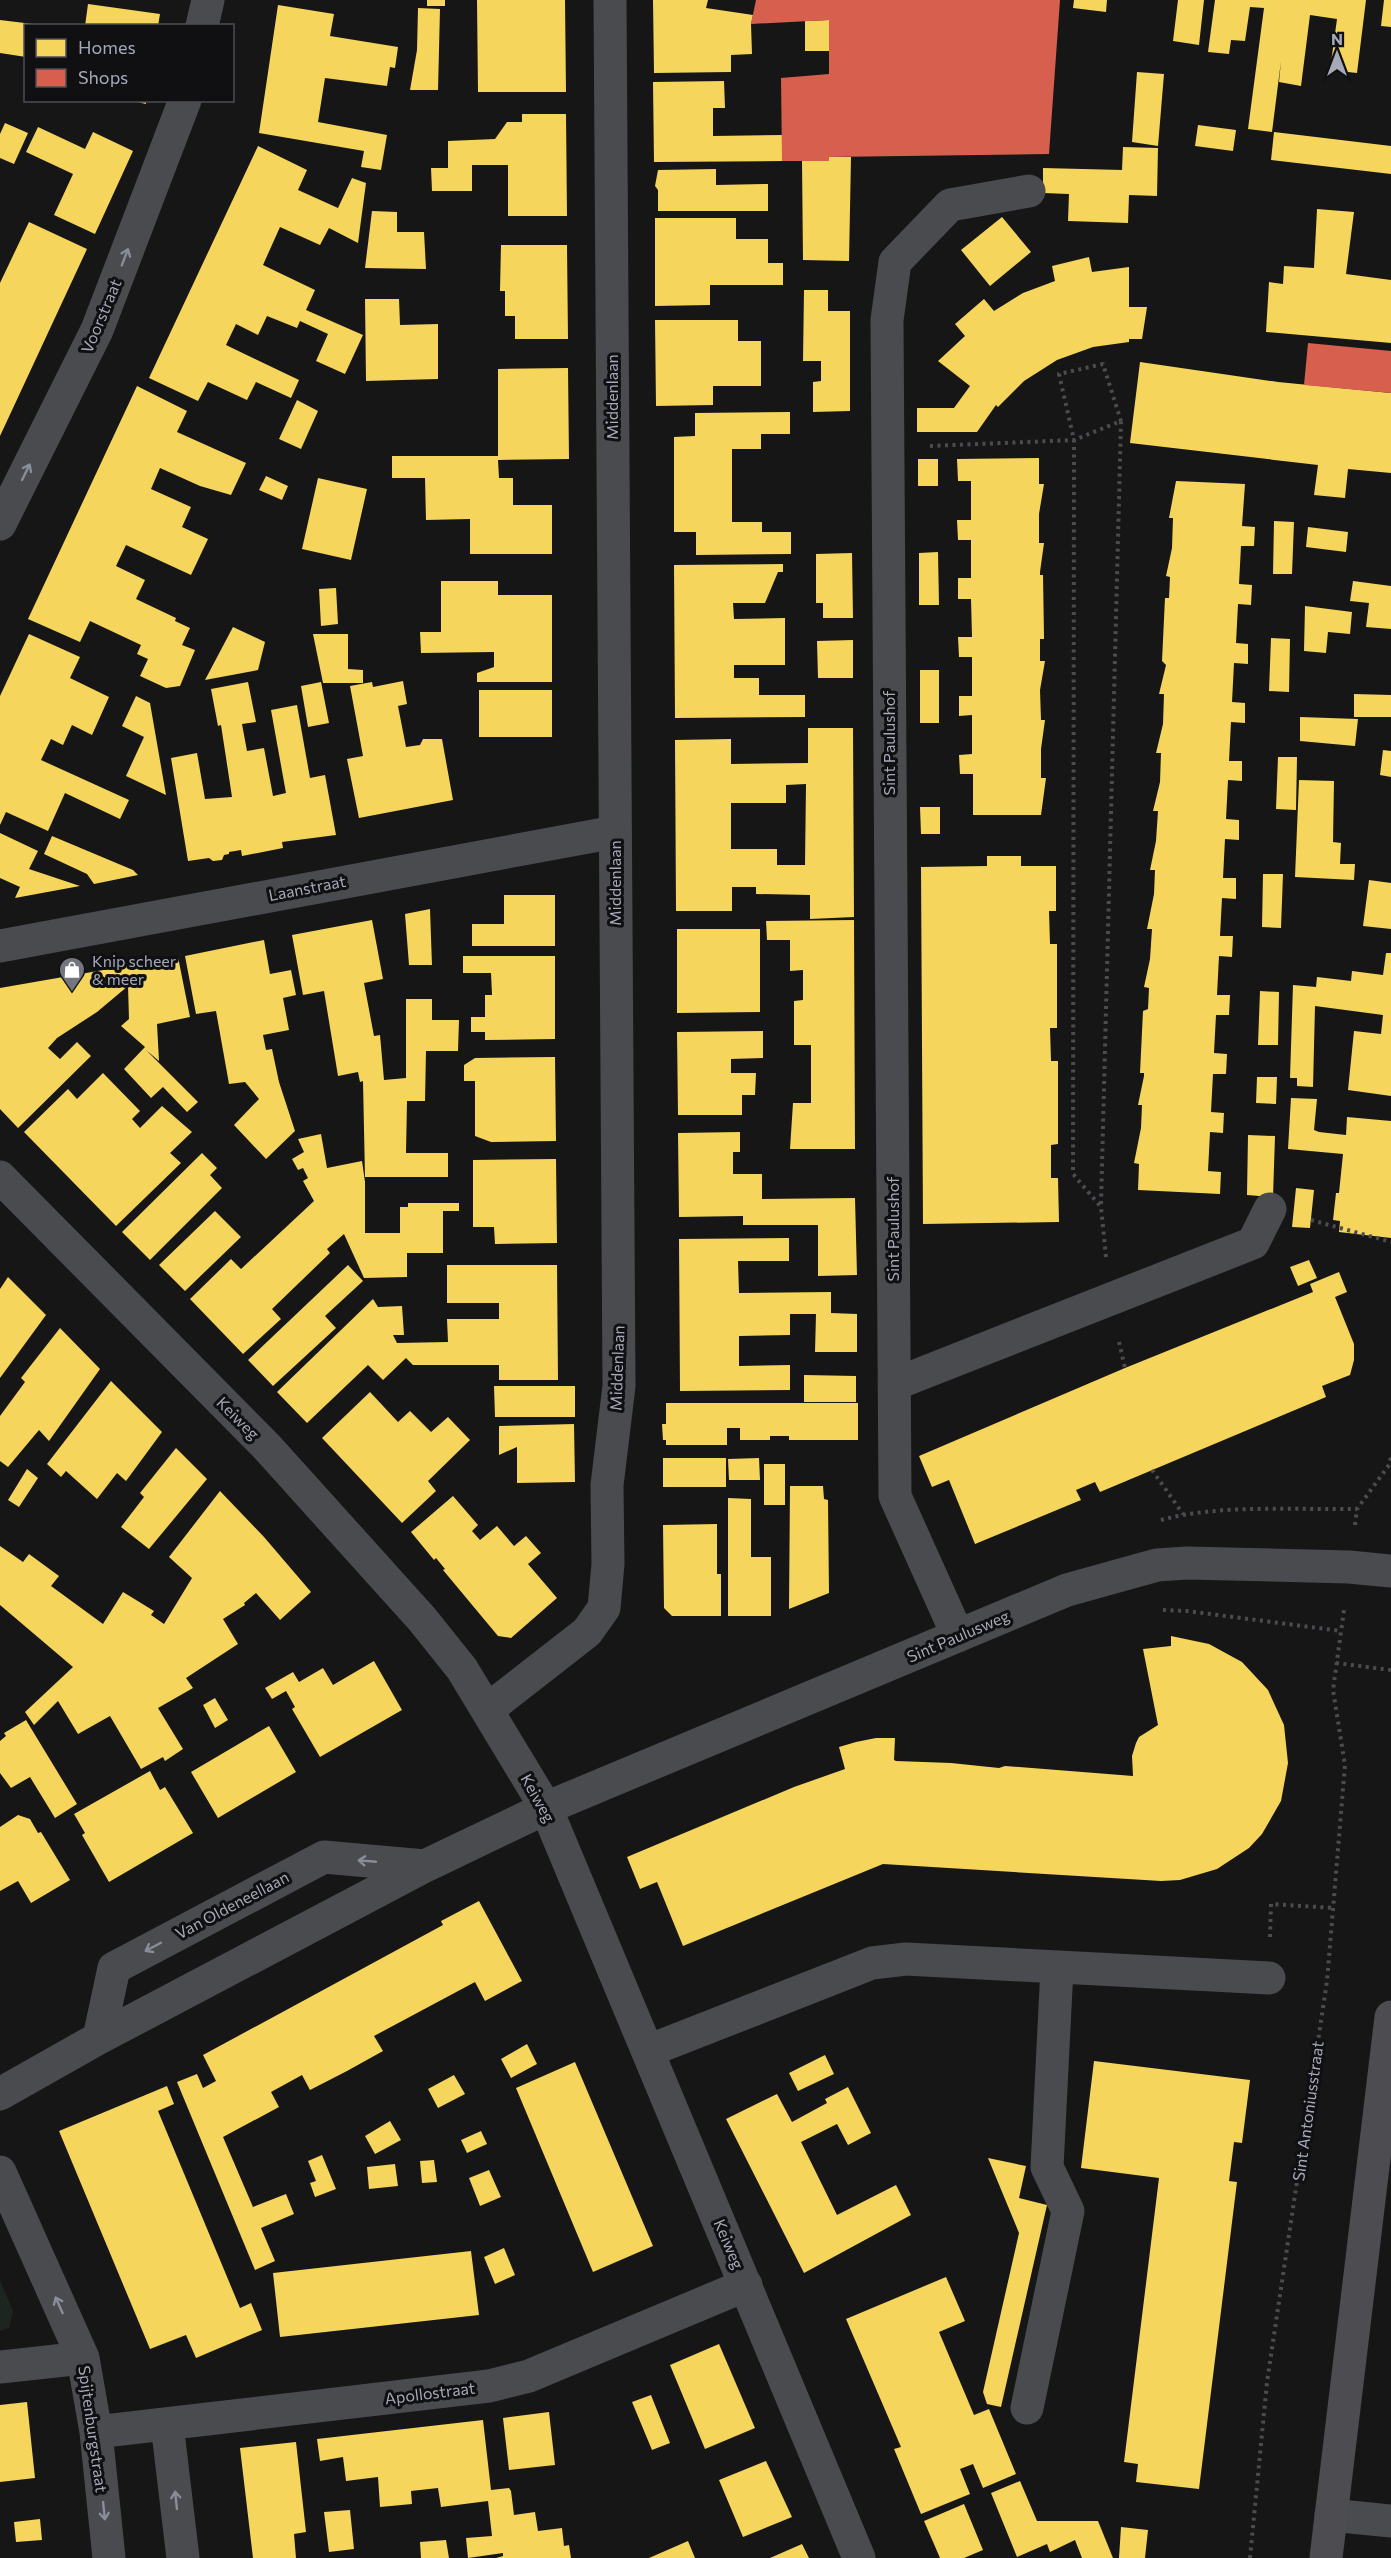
<svg xmlns="http://www.w3.org/2000/svg" width="1391" height="2558" font-family="Commissioner,sans-serif">
  <style>
    .green { fill: #1d2520 }
    .homes { fill: #f6d55c; fill-rule: evenodd }
    .shops { fill: #d6604d }
    .lines { fill: none; stroke-linecap: round; stroke-linejoin: round }
    .path { stroke: #4b4c50; stroke-width: 4; stroke-dasharray: 3 4.5; stroke-linecap: butt }
    .minor { stroke: #494b4f; stroke-width: 33 }
    .major { stroke: #4c4c51; stroke-width: 33 }
    .oneway { stroke: #898d98 }
    .labels { text-anchor: middle; stroke-width: 6; stroke-linejoin: round; paint-order: stroke }
    .street-label { font-size: 16px; fill: #a5a9b8; stroke: #101012 }
    .poi-label { font-size: 16px; fill: #a5a9b8; stroke: #101012; text-anchor: start }
  </style>
  <rect width="100%" height="100%" fill="#161616"/>
  <!-- green -->
  <path class="green" d="M0,2280L13,2311L9,2328L0,2331Z"/>
  <!-- homes -->
  <path class="homes" d="M427,0H445V6H427Z
    M477,0H565L566,92H478Z
    M653,0H708L706,8L753,15L751,24L752,54L731,55V72L654,73Z
    M1074,0H1107L1106,12L1073,8Z
    M1178,0H1204L1199,45L1173,41Z
    M1215,0H1366L1357,73L1330,70L1337,19L1310,15L1301,86L1279,82L1281,61L1272,132L1248,129L1264,8L1250,7L1245,41L1231,40L1229,54L1208,52Z
    M1384,0H1391V27L1381,26Z
    M88,4L160,14L158,26H85Z
    M278,5L334,14L330,36L398,47L395,68L390,67L387,86L325,78L318,122L387,135L381,170L361,167L364,151L259,133Z
    M418,8L440,9L438,90H410L417,50Z
    M0,20L33,24L26,26V57L0,53Z
    M829,20V51H805V21Z
    M1137,72L1164,74L1158,146L1132,142Z
    M724,81L725,108H713V136L782,135V161L654,162L653,82Z
    M129,100H146V104Z
    M522,114H566L567,216H508V165H472V191H432L431,168H448V141L495,139L507,122H522Z
    M5,123L28,133L14,164L0,158V134Z
    M1198,125L1236,130L1233,151L1195,146Z
    M38,127L85,149L93,132L133,151L95,234L54,215L73,174L26,152Z
    M1274,132L1391,146V174L1271,160Z
    M258,146L307,170L298,190L338,208L352,178L366,183L358,243L329,228L320,245L280,227L263,265L315,290L306,310L363,335L345,374L316,361L328,334L300,321L297,328L267,316L258,335L236,324L226,345L299,380L291,398L256,382L247,400L208,382L198,401L149,378Z
    M1123,147L1158,148L1157,196L1129,195L1128,223L1068,221L1069,194L1043,193V168L1122,170Z
    M829,157H851L849,261L803,260L802,161H829Z
    M716,169V185L768,184V211H658V190L655,186L658,170Z
    M1317,209L1354,212L1346,274L1391,280V343L1266,332L1269,282L1283,284L1284,266L1314,268Z
    M372,211L397,212V232H424L426,269L365,268Z
    M1002,217L1031,252L990,286L961,250Z
    M655,218H736V239H768V263H783V285H710V305L655,306Z
    M29,222L87,249L0,436V283Z
    M501,245H567L568,339H515V316H505V291H500Z
    M1089,257L1092,272L1129,267V307H1147L1142,339H1129V342L1093,347L1057,360L1024,381L998,407L996,405L977,432H917V408H954L970,386L938,361L965,336L955,324L984,299L994,311L1023,293L1055,281L1052,266Z
    M804,290H828V311H850V411L813,412V382L821,381V361H803Z
    M365,299H399L400,325L438,324V379L366,381Z
    M655,320H738V341H761V386H713V405L656,406Z
    M1140,362L1278,382L1391,393V473L1348,469L1345,498L1314,495L1318,465L1130,443Z
    M568,368L569,459L498,460L499,478H513V505H552V554H470V519L426,520L425,478H392V456H498V369Z
    M137,386L187,411L177,432L246,463L231,495L200,486L160,468L151,489L191,507L182,527L208,539L191,575L126,545L116,566L145,580L136,599L176,618L175,621L190,628L182,645L195,650L180,686L166,688L140,676L148,659L137,654L141,645L90,621L80,642L28,619Z
    M297,400L318,411L301,449L279,439Z
    M790,412V434H761V449H732V522H762V532H791V554L696,555V532H674V437L695,436V413Z
    M1039,458V484H1044L1039,514V543H1044L1040,572V575H1043L1044,636V639H1040V661H1045L1040,690L1041,720H1045L1041,749V778H1046L1041,815H973V774H960L959,755L972,754V715L959,716V696H972V657H959L958,637H972L971,599H958V578H971V540H958L957,520H971V481H958L957,459Z
    M918,459H938V486H918Z
    M266,476L288,486L282,500L259,490Z
    M318,478L367,489L351,560L302,549Z
    M1176,481L1245,484L1242,526L1255,527L1254,546H1241L1239,584L1252,585L1251,605L1238,604L1236,643L1248,644V664L1234,663L1232,702L1245,703V723L1231,722L1229,761H1242V781L1228,780L1226,819L1239,820V840L1225,839L1223,878H1236V899L1222,898L1220,936H1233L1232,957L1219,956L1217,995H1230L1229,1015H1216L1214,1053L1227,1054L1226,1074H1213L1211,1112L1224,1113L1223,1133L1210,1132L1208,1171L1221,1172L1220,1194L1138,1190L1139,1164L1134,1163L1141,1128L1142,1105H1138L1144,1076V1073H1140L1143,1011L1148,1009L1149,988L1144,987L1150,959L1152,929H1147L1154,894L1155,870H1150L1156,841L1158,811H1153L1160,782L1161,753H1156L1163,724L1164,694H1159L1166,665L1162,661L1165,598H1169L1170,577L1166,576L1172,548L1173,518H1169Z
    M1274,521L1294,522L1292,574H1273Z
    M1308,527L1348,532L1346,552L1306,547Z
    M938,552L939,605H919V553Z
    M852,553L853,618H823V603H816V554Z
    M783,564V572H778L765,603H733L734,619L785,618V665H734V678H759V695H805V717L675,718L674,565Z
    M441,581H498V595H552V682H477V673L494,667V652L421,653L420,632H441Z
    M1353,581L1391,586V629L1366,627L1369,603L1350,601Z
    M336,588L338,624L321,626L319,589Z
    M1305,606L1352,612L1350,634L1328,632L1326,653L1304,651Z
    M233,627L265,642L258,670L205,680Z
    M29,634L80,657L70,678L109,697L92,735L72,725L63,745L51,739L41,760L129,800L120,819L65,793L48,831L6,812L0,825V696Z
    M313,634H348V669L363,670V683H323Z
    M1271,638L1290,639L1289,692L1269,691Z
    M853,640V678H818L817,641Z
    M920,670H939V723H920Z
    M403,681L407,704L398,706L406,747L420,745L423,739H442L453,800L359,818L347,759L363,756L350,686L372,682L373,687Z
    M248,682L256,722L242,724L247,751L264,748L273,796L286,793L271,710L297,705L310,778L325,775L336,835L282,842L283,848L242,856L241,850L229,852V854L224,855L222,860L213,861L209,858L188,861L171,758L197,753L205,799L232,797L221,725L218,726L211,689Z
    M321,682L329,723L308,727L301,686Z
    M479,690H552V737H479Z
    M1354,694L1391,695V717H1354Z
    M136,696L150,703L166,795L126,776L144,737L122,726Z
    M1300,717L1358,719L1355,746L1300,741Z
    M808,728H853L854,917L810,919V895L756,894V887H732V911H676L675,740L731,739V764L808,763ZM806,784L805,865H777V849H731V803H786V785Z
    M1383,750L1391,751V777L1380,775Z
    M1278,757H1297L1296,810L1276,809Z
    M1299,780L1334,781L1333,842L1341,843L1340,864H1355L1354,880L1295,877Z
    M920,807H940V834H921Z
    M0,833L38,851L29,869L80,886L15,898L20,887L0,878Z
    M52,836L133,870L138,875L94,884L87,874L44,854Z
    M987,856H1021V866H1056V911H1049L1050,944H1057V1028H1050L1051,1061H1058V1144L1051,1145V1178H1058L1059,1222L923,1224L921,867L987,866Z
    M1263,874H1283L1281,928L1262,927Z
    M1369,880L1391,883V929L1363,926Z
    M504,895H555V946H472V924H504Z
    M430,909L432,965H409L405,914Z
    M372,920L383,979L364,983L374,1036L380,1035L384,1080L406,1078V999H432V1020H459L458,1051H426L425,1101H407L406,1153H448V1177H365L363,1081L360,1082L358,1072L338,1076L324,991L303,995L292,935Z
    M854,920L855,1149H790L793,1103H811V1045H794V1001L803,1000V970L790,971V940H767L766,921Z
    M677,929H760V1012L677,1013Z
    M264,940L270,974L291,970L296,995L283,998L289,1030L263,1035L266,1050L272,1049L279,1082L295,1131L266,1159L234,1125L259,1099L245,1082L229,1084L216,1011L196,1014L185,956Z
    M1386,953H1391V1096L1348,1090L1354,1031L1381,1034L1383,1015L1315,1006L1313,1087L1297,1086V1078H1290L1293,985L1316,987L1317,977L1351,981L1352,971L1383,975Z
    M463,956H555V1039L485,1040V1032H471V1017H485V995H492L491,973H463Z
    M178,957L190,1017L157,1024L159,1061L146,1050L198,1102L187,1112L163,1087L151,1098L124,1069L145,1047L121,1026L129,1019L128,986L97,1012L57,1038L48,1048L60,1059L77,1042L91,1056L18,1128L0,1109V988Z
    M1260,991L1279,992L1278,1045H1258Z
    M763,1031V1058L731,1059V1073H756L755,1095H742V1115H678L677,1032Z
    M555,1057L556,1141L491,1142L475,1136V1081H464V1065L475,1058Z
    M103,1073L140,1111L132,1119L140,1128L162,1106L192,1132L170,1153L181,1163L116,1226L24,1132L68,1089L77,1099Z
    M1257,1077H1277L1276,1104L1256,1103Z
    M1291,1098L1317,1099L1314,1130L1319,1132L1346,1135L1347,1117L1391,1121V1238L1339,1232L1340,1221L1333,1220L1336,1193H1339L1343,1154L1288,1149Z
    M740,1132V1152H733V1174H762V1199L855,1198L857,1275L818,1276V1225H743V1216L679,1217L678,1133Z
    M321,1134L327,1168L362,1161L365,1182V1233H400V1207H408V1203H459V1211H443V1253H407V1277L364,1278L344,1234L327,1249L330,1253L272,1309L281,1319L243,1354L190,1299L231,1259L241,1269L314,1201L303,1181L308,1178L303,1168L298,1170L292,1159L304,1152L298,1139Z
    M1248,1135L1275,1136L1273,1197L1247,1195Z
    M202,1153L217,1168L210,1175L222,1188L150,1260L122,1232Z
    M556,1159L557,1243L495,1244L494,1227H473V1160Z
    M1296,1188L1314,1190L1310,1228L1292,1227Z
    M215,1211L241,1237L185,1291L159,1265Z
    M789,1238V1261H738L739,1293L831,1292V1313L857,1314V1352H815L816,1314H790V1335L739,1336V1366L790,1365V1390L680,1391L679,1239Z
    M1309,1260L1317,1278L1298,1286L1290,1267Z
    M348,1265L363,1281L325,1316L336,1328L273,1386L248,1360Z
    M447,1265H557L558,1380H499V1365H413L406,1358L383,1380L368,1365L307,1423L277,1392L373,1299L378,1307L402,1306L404,1335H393L397,1343L448,1342L447,1319H499V1303H447Z
    M1339,1272L1347,1292L1335,1297L1354,1344V1360L1350,1375L1322,1386L1326,1397L1100,1492L1095,1482L1076,1490L1081,1500L975,1544L949,1480L932,1487L919,1456L1125,1368L1313,1292L1310,1284Z
    M8,1277L46,1315L0,1378V1289Z
    M60,1328L100,1369L49,1441L39,1430L8,1467L0,1461V1416L25,1382L21,1378Z
    M804,1375L856,1376V1402H804Z
    M111,1381L162,1432L126,1481L117,1473L97,1499L66,1471L61,1477L47,1464Z
    M494,1386H575V1417H495Z
    M370,1392L398,1422L410,1411L431,1432L448,1417L470,1440L428,1481L436,1491L402,1523L322,1438Z
    M666,1403H858V1440H789V1436H770V1440H740V1428H727V1445H666V1440H663L662,1424H666Z
    M574,1424L575,1482L517,1483V1447L499,1455V1426Z
    M176,1448L207,1479L149,1549L121,1527L144,1497L140,1493Z
    M663,1458H726V1487H663Z
    M759,1458L760,1480H729L728,1459Z
    M764,1464H785V1505H764Z
    M27,1469L38,1478L19,1507L8,1500Z
    M790,1486H823L824,1499L828,1500L829,1593L789,1609Z
    M220,1491L264,1537L311,1592L280,1620L256,1593L244,1603L245,1605L223,1619L238,1644L186,1678L193,1688L158,1708L183,1749L165,1761L163,1757L141,1769L110,1716L78,1734L58,1701L34,1725L25,1712L73,1667L0,1605V1546L23,1562L29,1554L59,1576L51,1586L103,1624L123,1592L154,1611L151,1615L164,1624L192,1578L169,1557Z
    M453,1496L478,1525L472,1531L480,1540L497,1526L514,1546L526,1536L541,1553L528,1564L557,1598L511,1638L498,1636L443,1570L445,1569L436,1558L434,1560L411,1532Z
    M728,1498L751,1499V1557H771V1616H728Z
    M717,1524V1574H721V1616H672L664,1608L663,1525Z
    M1171,1636L1209,1644L1242,1662L1268,1690L1284,1725L1288,1763L1281,1801L1262,1834L1249,1848L1217,1869L1180,1880L1161,1881L883,1864L683,1946L657,1882L640,1889L627,1857L794,1787L845,1769L839,1747L856,1742L876,1738H895L894,1760L896,1761L951,1763L999,1768L1005,1766L1133,1776L1132,1756L1136,1743L1139,1737L1158,1725L1143,1649L1171,1646Z
    M374,1661L402,1710L320,1757L292,1709L295,1707L286,1691L272,1699L265,1688L293,1672L299,1682L323,1668L333,1685Z
    M215,1698L228,1720L215,1728L203,1705Z
    M26,1720L77,1804L55,1818L30,1777L11,1788L0,1773V1741L6,1736L4,1733Z
    M269,1726L296,1772L218,1818L191,1772Z
    M150,1771L160,1790L165,1787L193,1833L109,1882L82,1835L85,1833L74,1814Z
    M18,1815L30,1819L38,1833L41,1832L70,1880L31,1903L18,1881L0,1891V1827Z
    M479,1901L522,1981L485,2001L475,1982L374,2036L383,2051L347,2071L310,2090L302,2075L271,2092L279,2107L223,2137L253,2207L286,2194L294,2214L261,2228L275,2261L255,2270L177,2082L197,2074L203,2088L216,2081L203,2055L443,1925L441,1921Z
    M527,2044L537,2064L511,2078L501,2059Z
    M825,2055L834,2074L798,2091L789,2073Z
    M1094,2061L1250,2080L1242,2143L1234,2142L1229,2181L1237,2182L1199,2489L1136,2482L1138,2464L1124,2462L1159,2178L1081,2168Z
    M575,2062L653,2246L593,2272L516,2088Z
    M454,2075L465,2094L438,2108L428,2089Z
    M167,2086L174,2104L158,2111L240,2308L251,2303L262,2330L196,2358L186,2335L150,2349L59,2131Z
    M848,2087L871,2133L848,2145L837,2124L801,2142L802,2144L837,2215L896,2185L911,2215L804,2273L726,2119L777,2094L792,2122L827,2103L825,2099Z
    M390,2121L401,2140L375,2154L365,2136Z
    M481,2131L487,2144L467,2153L461,2140Z
    M322,2155L336,2189L315,2197L310,2183L316,2181L308,2161Z
    M988,2158L1026,2166L1019,2198L1047,2205L1001,2407L987,2404L983,2392L1019,2233Z
    M434,2160L437,2182L422,2183L420,2161Z
    M395,2164L398,2186L369,2189L367,2167Z
    M489,2170L501,2197L480,2206L469,2178Z
    M504,2248L515,2275L495,2284L484,2257Z
    M471,2251L479,2315L280,2337L273,2273Z
    M946,2277L965,2321L939,2332L974,2415L989,2409L1016,2474L983,2488L973,2464L960,2469L970,2494L921,2514L894,2449L901,2447L846,2319Z
    M719,2344L755,2428L705,2449L670,2365Z
    M651,2395L670,2443L652,2450L632,2402Z
    M27,2402L35,2478L0,2482V2405Z
    M549,2412L555,2465L509,2470L503,2418Z
    M483,2420L491,2490L509,2488L511,2491L514,2515L535,2512L538,2531L562,2528L564,2546L569,2545L571,2558H496L503,2556V2553L468,2558L466,2538L492,2536L488,2501L441,2507L438,2488L411,2491L412,2504L380,2507L378,2477L346,2481L343,2457L320,2461L317,2439Z
    M296,2442L306,2532L294,2534L296,2558H253L240,2448Z
    M766,2461L792,2517L743,2537L719,2480Z
    M1020,2481L1037,2521H1098L1113,2558H1082L1075,2540L1050,2552L1047,2544L1017,2557L991,2493Z
    M964,2504L983,2550L964,2558H940L924,2521Z
    M350,2510L354,2549L329,2552L324,2512Z
    M40,2519L42,2540L16,2542L14,2522Z
    M1121,2527L1148,2530L1145,2558H1119Z
    M446,2540L449,2558H421L420,2542Z
    M688,2541L695,2558H649Z
    M802,2544L809,2558H770Z"/>
  <!-- shops -->
  <path class="shops" d="M756,0H1060L1049,154L829,157V161H782L781,78L829,74V20L751,24Z
    M1308,343L1391,351V393L1304,385Z"/>
  <g class="lines">
    <!-- path -->
    <path class="path" d="M930,446L1074,440L1121,421L1101,1205
      M1311,1220L1391,1242
      M1106,1257L1101,1207L1073,1174L1074,440L1059,374L1103,364L1121,421
      M1119,1342L1125,1368
      M1152,1470L1183,1514
      M1161,1520C1218,1504 1297,1510 1357,1509
      M1355,1525L1357,1509L1389,1465L1391,1457
      M1163,1610L1187,1611L1341,1631
      M1336,1663L1391,1670
      M1270,1937L1271,1904L1334,1908
      M1250,2558L1267,2382L1327,1981L1345,1765L1333,1690L1344,1610"/>
    <!-- minor -->
    <path class="minor" d="M202,26L208,0
      M0,524L97,330L185,100
      M0,946L615,832
      M0,1177L267,1447L422,1619L462,1669L546,1808L859,2558
      M895,1384L1253,1243L1270,1209
      M958,1636L895,1496L887,320L895,262L950,205L1029,191
      M487,1710L587,1632L604,1608L608,1564L607,1485L619,1386L610,0
      M99,2038L114,1968L324,1857L425,1866
      M648,2051L872,1963L906,1959L1269,1978
      M0,2094L99,2038L425,1866L546,1808L1067,1590L1157,1565L1187,1563L1349,1567L1391,1571
      M0,2172L83,2358L96,2432L109,2558
      M0,2367L83,2358
      M1027,2408L1068,2211L1047,2167L1057,1968
      M167,2424L183,2558
      M96,2432L489,2386L529,2376L746,2285
      M1331,2515L1391,2521"/>
    <!-- major -->
    <path class="major" d="M1326,2558L1391,2017"/>
  </g>
  <!-- one-way arrows -->
  <defs><path id="oneway-shaft" d="M-6 0H5M1.5-3L5.5 0L1.5 3" fill="none" stroke-width="1.6" stroke-linecap="round" stroke-linejoin="round" transform="scale(1.5)"/></defs>
  <g class="oneway">
    <use href="#oneway-shaft" transform="translate(125 257) rotate(-69)"/>
    <use href="#oneway-shaft" transform="translate(26 472) rotate(-64)"/>
    <use href="#oneway-shaft" transform="translate(367 1861) rotate(-175)"/>
    <use href="#oneway-shaft" transform="translate(153 1947) rotate(152)"/>
    <use href="#oneway-shaft" transform="translate(59 2305) rotate(-114)"/>
    <use href="#oneway-shaft" transform="translate(176 2500) rotate(-96)"/>
    <use href="#oneway-shaft" transform="translate(104 2511) rotate(84)"/>
  </g>
  <!-- icons -->
  <defs>
    <symbol id="shop-pin" viewBox="-11 -11 22 30"><path d="M0 17L-7.5 6A9.5 9.5 0 1 1 7.5 6Z" fill="#73767f" stroke="#101012"/><path d="M-5-2.5h2.3a2.7 3.5 0 0 1 5.4 0H5L5.5 6h-11ZM-1.5-2.5h3a1.5 2.3 0 0 0-3 0Z" fill="#fff"/></symbol>
  </defs>
  <g fill-rule="evenodd">
    <use href="#shop-pin" x="57" y="955" width="30" height="40"/>
  </g>
  <g class="labels">
    <!-- street labels -->
    <g class="street-label">
      <text transform="translate(101 316) rotate(-67)" y="6">Voorstraat</text>
      <text transform="translate(612 397) rotate(-90)" y="6">Middenlaan</text>
      <text transform="translate(889 743) rotate(-90)" y="6">Sint Paulushof</text>
      <text transform="translate(615 883) rotate(-90)" y="6">Middenlaan</text>
      <text transform="translate(307 888) rotate(-11)" y="6">Laanstraat</text>
      <text transform="translate(893 1229) rotate(-90)" y="6">Sint Paulushof</text>
      <text transform="translate(617 1368) rotate(-88)" y="6">Middenlaan</text>
      <text transform="translate(238 1418) rotate(45)" y="6">Keiweg</text>
      <text transform="translate(958 1636) rotate(-23)" y="6">Sint Paulusweg</text>
      <text transform="translate(538 1798) rotate(61)" y="6">Keiweg</text>
      <text transform="translate(232 1905) rotate(-28)" y="6">Van Oldeneellaan</text>
      <text transform="translate(1308 2111) rotate(-82)" y="6">Sint Antoniusstraat</text>
      <text transform="translate(729 2244) rotate(67)" y="6">Keiweg</text>
      <text transform="translate(430 2393) rotate(-7)" y="6">Apollostraat</text>
      <text transform="translate(93 2429) rotate(82)" y="6">Spijtenburgstraat</text>
    </g>
    <!-- poi labels -->
    <g class="poi-label">
      <text x="92" y="967">Knip scheer<tspan x="92" dy="18">&amp; meer</tspan></text>
    </g>
  </g>
  <!-- legend -->
  <rect x="24" y="24" width="210" height="78" fill="#101012" stroke="#4c4d54" stroke-width="1.5"/>
  <rect x="36" y="39" width="30" height="18" fill="#f6d55c" stroke="#4c4d54" stroke-width="1.5"/>
  <text x="78" y="54" font-size="18" fill="#a5a9b8">Homes</text>
  <rect x="36" y="69" width="30" height="18" fill="#d6604d" stroke="#4c4d54" stroke-width="1.5"/>
  <text x="78" y="84" font-size="18" fill="#a5a9b8">Shops</text>
  <!-- north arrow -->
  <g transform="translate(1337 54)" stroke="#101012" stroke-width="4.5" paint-order="stroke">
  <path d="M0-4.5L10 22L0 15L-10 22Z" fill="#a5a9b8"/>
  <text y="-9" font-size="16" font-weight="bold" text-anchor="middle" fill="#a5a9b8">N</text>
  </g>
</svg>
